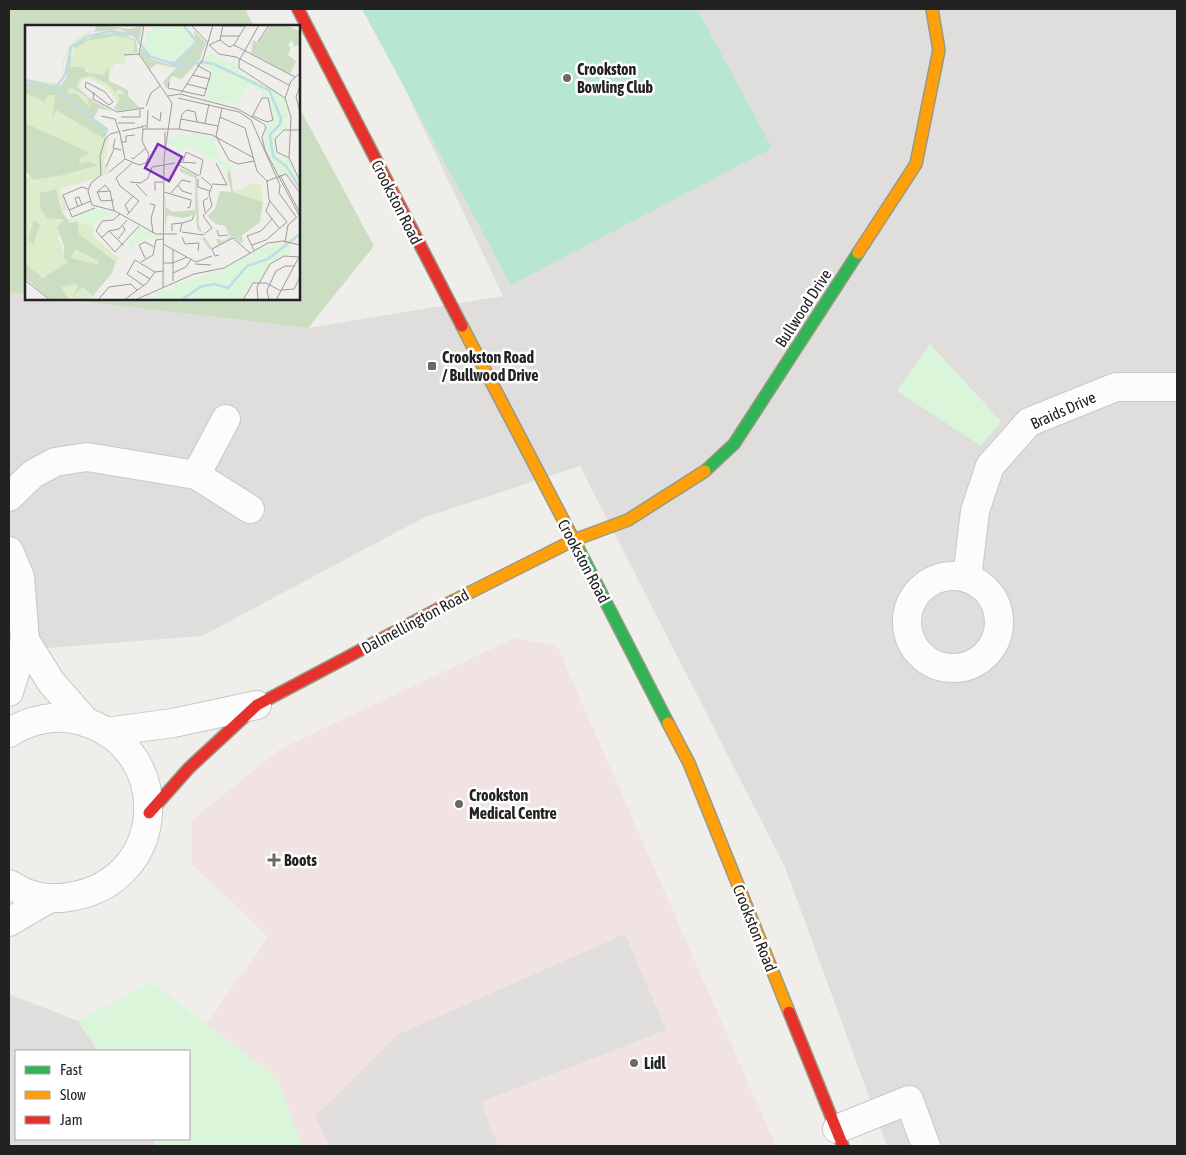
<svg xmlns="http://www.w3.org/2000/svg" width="1186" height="1155" font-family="'Asap Condensed',sans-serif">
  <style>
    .residential { fill: #dfdedc }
    .commercial { fill: #f1e3e1 }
    .forest { fill: #cbdec1 }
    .park { fill: #daf5da }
    .pitch { fill: #b7e6d2 }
    .parking { fill: #e0dfde }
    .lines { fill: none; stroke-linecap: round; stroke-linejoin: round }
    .street-casing { stroke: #c9c8c7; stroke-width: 30 }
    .fast-casing { stroke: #999a82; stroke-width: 14 }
    .slow-casing { stroke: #999a82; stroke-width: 14 }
    .jam-casing { stroke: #999a82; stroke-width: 14 }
    .street { stroke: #fdfcfc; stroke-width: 28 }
    .fast { stroke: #30b455; stroke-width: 11 }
    .slow { stroke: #ff9f0a; stroke-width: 11 }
    .jam { stroke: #e5322d; stroke-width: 11 }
    .poi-dot { fill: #6a6968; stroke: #fff; stroke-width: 2 }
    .labels { text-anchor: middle; stroke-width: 5; stroke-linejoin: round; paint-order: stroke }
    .poi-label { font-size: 16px; font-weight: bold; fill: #222; stroke: #fff; text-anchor: start }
    .street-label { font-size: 16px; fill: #222; stroke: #fff }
    .inset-river { fill: none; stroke: #bfdbe3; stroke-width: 2.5 }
    .inset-road { fill: none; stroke: #9e9c9b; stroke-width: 1 }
    .view { fill: #7b2cbf; fill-opacity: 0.15; stroke: #7b2cbf; stroke-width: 2.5 }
    .inset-edge { fill: none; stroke: #222; stroke-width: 2.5 }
  </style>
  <rect width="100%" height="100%" fill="#f0eeeb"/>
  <!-- residential -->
  <path class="residential" d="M367,9H1177V1146H887L785,867L580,466L423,518L202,636L9,651V292L26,295V299H62L308,328L503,296Z
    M9,994L78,1021L98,1051H16V1139H153L156,1146H9Z"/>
  <!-- commercial -->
  <path class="commercial" d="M515,638L557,646L776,1146H302L277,1078L206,1024L268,937L192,864V820L280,749Z"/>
  <!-- forest -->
  <path class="forest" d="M9,9H245L254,26H26V295L9,292Z
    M299,107L374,246L308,328L62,299H299Z"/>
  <!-- park -->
  <path class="park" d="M930,344L1001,421L981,446L897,391Z
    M151,982L277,1078L302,1146H156L153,1139H189V1051H98L78,1021Z"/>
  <!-- pitch -->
  <path class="pitch" d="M362,9H697L772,148L511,285Z"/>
  <!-- parking -->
  <path class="parking" d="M625,934L666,1030L481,1102L498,1146H329L315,1116L399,1034Z"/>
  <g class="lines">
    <defs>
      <path id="street" d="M196,475L226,419
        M9,497L33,474L55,462L87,457L196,475L250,509
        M9,551L20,577L25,640L9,692
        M907 622a46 46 0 1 1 92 0a46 46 0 1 1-92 0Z
        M967,578L975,511L990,466L1029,422L1116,387H1177
        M25,640L51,682L87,723
        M106,732L173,723L257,705
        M9,733C30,719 57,714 82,721C174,748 169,878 74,896C60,899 43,899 29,894C22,892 15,887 9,884
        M9,922L50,898
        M837,1129L909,1100L926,1146"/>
      <path id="fast" d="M705,471L734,444L858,253
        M578,548L668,723"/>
      <path id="slow" d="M858,253L916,164L939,50L932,9
        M462,326L578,548
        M453,601L574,540L628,520L705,471
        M668,723L689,763L789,1012"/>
      <path id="jam" d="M298,9L462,326
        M149,813L189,768L257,705L453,601
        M789,1012L843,1146"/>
    </defs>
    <!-- street casing -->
    <use href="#street" class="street-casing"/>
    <!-- fast casing -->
    <use href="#fast" class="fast-casing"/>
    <!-- slow casing -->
    <use href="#slow" class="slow-casing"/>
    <!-- jam casing -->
    <use href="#jam" class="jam-casing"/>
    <!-- street -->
    <use href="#street" class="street"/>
    <!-- fast -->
    <use href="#fast" class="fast"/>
    <!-- slow -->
    <use href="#slow" class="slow"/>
    <!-- jam -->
    <use href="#jam" class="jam"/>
  </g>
  <!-- markers -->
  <g class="poi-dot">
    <circle cx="567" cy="78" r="5"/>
    <rect x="427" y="361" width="10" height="10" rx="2.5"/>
    <circle cx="459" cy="804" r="5"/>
    <path d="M271.5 852.5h5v5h5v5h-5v5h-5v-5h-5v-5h5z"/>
    <circle cx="634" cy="1063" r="5"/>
  </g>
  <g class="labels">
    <!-- poi labels -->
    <g class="poi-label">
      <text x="577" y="75">Crookston<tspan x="577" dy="18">Bowling Club</tspan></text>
      <text x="442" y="363">Crookston Road<tspan x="442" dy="18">/ Bullwood Drive</tspan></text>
      <text x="469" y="801">Crookston<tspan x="469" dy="18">Medical Centre</tspan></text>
      <text x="284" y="866">Boots</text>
      <text x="644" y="1069">Lidl</text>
    </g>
    <!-- street labels -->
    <g class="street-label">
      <text transform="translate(397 202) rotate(63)" y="6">Crookston Road</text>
      <text transform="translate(803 308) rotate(-57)" y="6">Bullwood Drive</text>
      <text transform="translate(1063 410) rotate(-24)" y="6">Braids Drive</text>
      <text transform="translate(584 561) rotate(62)" y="6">Crookston Road</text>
      <text transform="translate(415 621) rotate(-28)" y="6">Dalmellington Road</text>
      <text transform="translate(755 928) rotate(68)" y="6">Crookston Road</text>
    </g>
  </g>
  <!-- overview -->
  <g transform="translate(25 25)">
    <rect width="275" height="275" fill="#f0eeeb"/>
    <path d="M69,6L45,21L39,36L38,52L32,59L27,61L0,54L32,58L38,51L37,38L43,22L60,8ZM97,11L109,16V28L100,31L101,38L89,39L83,52L47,42L46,31L54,20L72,13ZM66,51L83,58L92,67L98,66L93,78L82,63L63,53L58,54L54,61L59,65L51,61L55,53ZM47,63L62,72L67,80L65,83L45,69L42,65ZM0,68L18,77L23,70H30L27,92L31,85L79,113L90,106L85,110L81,123L84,126L79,136L84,149L35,164L43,184L37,187L36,175L15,168V182L28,194L39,196L33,213L43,237L18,253L0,239V154L4,151L8,155L39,150L73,140L53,139L54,133L65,129L0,98ZM229,158L236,160L238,177L208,167ZM52,196L68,201V211L95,234L91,237L53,209ZM50,224L74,236L76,240L46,233ZM51,259L53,262L44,275L36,262ZM55,262H57L69,275H47Z" fill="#ddeccb"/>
    <path d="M72,0L105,4L117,0L115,14L95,4L69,7ZM246,0H260L275,6V20L269,22L267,15L263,20L266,23L263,30L271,36L265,49L226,28L228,15L233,18ZM169,6L181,18L175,34L157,54L147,51L141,64L138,57L151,43L132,39L125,44L115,29L116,23L126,34L146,40L171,20ZM95,7L111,15L113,27L109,28V16L104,13L89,11L62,16L48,25L46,31V42H58L61,47L79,50L83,42L84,56L103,65V71L114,82H119L93,86L89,83L95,74L93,69H98V66L92,65L91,68L83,59L66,51L56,53L51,61L67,75L88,87L74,83L68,95L83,103L78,113L31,85L27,93L30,70H23L19,77L0,68V57L28,63L36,60L42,51L41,39L51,19L72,10ZM47,63L62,72L65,83L52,69H45L42,65ZM0,98L65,128L55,133L54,139L64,137L73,140L39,150L8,155L0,145ZM153,142L172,151L174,200L178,209L172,204L171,189L158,193L142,190L140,207V169L141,182L147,187L170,185V153L156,147ZM205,143L208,167L238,177L235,197L217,210L218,219L208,212L185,225L178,215L168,212L178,214L179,211L187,223L193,220L191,213L198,216L205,212L200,201L191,199L182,191L190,184L195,166L206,167L202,149ZM31,164L37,187L43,195L47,193L45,198L52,196L54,209L91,237L87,248L68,271L72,275L57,262L45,275L53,262L51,259L36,262L44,275H26L0,253V239L18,253L43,237L39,233V221L32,202L39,195L22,193L15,182V168ZM50,224L73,236L75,240L46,233ZM9,195L15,200L8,220L3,215Z" fill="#cbdec1" fill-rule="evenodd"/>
    <path d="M132,0H156L168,11L170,18L147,36L124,29L117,20L121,19L122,6H127ZM185,28L196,35L209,36L215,47L258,71L264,93H258V98L264,103L251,110L249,122L254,131L264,134L275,157V166L265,150L254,149L241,123L240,99L247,98L249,93L243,72H236L238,68L224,59L212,79L201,75L199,79L176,73L181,70L187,49L186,44L175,41ZM168,107L191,114L188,116L197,135L207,142L202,149L190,132L182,136L180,131L161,120L152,134L151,123L141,119L142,116H147L152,109L167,111ZM71,184L94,189L79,191V195L75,193L68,201L52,196L45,198L43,195ZM114,202L136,210L137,212L117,214L106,223L103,219ZM253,218L266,220L264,229L247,236L234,257L224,259L217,274L133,275L130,267L151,264L149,259L200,244L230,226Z" fill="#daf5da"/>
    <path class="inset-river" d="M146,38L153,41L178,37L189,39L244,65L256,93L255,99L245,110L248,131L261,141L275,163M0,55L28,62L33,60L40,50L46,22L64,11L86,6L109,10L124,31L146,38L151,37L172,17L158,0M28,62L82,105L79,112M157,275L175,262L189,259L203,263L222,241L243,234L275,209"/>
    <path class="inset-road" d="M166,0L183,18M198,0L195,15L204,22L209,20L221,0M234,0L214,36V43L260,73L266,92L264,133L275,156M198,1H219M195,11H214M195,15L184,20L194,29L211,32L264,60M233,17L244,0M209,20L270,52M114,29L147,78L139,133L138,262M99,30L114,29M114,30L119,0M167,50L185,54M61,57L80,67L88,77L84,80L60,62ZM144,57L143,63L179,71L186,48L172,40M162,59L182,64M275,61L271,72L275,86M69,67L68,74L92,87L119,83M156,68L178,34L188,0M143,71L155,69L213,84L237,98M153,73L214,87L226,95L255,160L254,168L272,193M260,73L266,56L275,48M121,81L126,68L135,61M197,83L191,111L204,135L213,139L229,136M76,91L90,94L95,109L94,105M127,91L135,96L136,87M96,92H115V85M195,92L220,103L232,146L242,156L244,175L262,197L241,215L227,220M227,92L237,73H243L248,95L242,97L228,91M156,94L193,101M93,98H110M180,98L184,79M238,98L241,102L237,112L240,125L275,192M121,101H117L118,105L122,103L123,85M121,104H154L187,110L229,133M154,104L157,89L162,85L170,87L172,97M97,106L117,102M93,107L85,109L80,114L75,131L76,150L66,158L63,166L67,180L90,186L131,209H152M95,109L100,134L114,140L121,138L124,130L117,116L118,105M275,113V132M90,114L88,123L96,125M96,117H101V111L110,110M140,124V107M106,132L108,134L121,123M264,133L252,127L250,114L259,105H275M158,136L161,127L178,135L175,150M153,137L171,138M154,140L174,151M81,142L89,124M84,147L100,134M255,150L275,188M173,154V162L185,166M242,156L261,149L275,168M105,157L116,158L123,153L127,142L150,138M111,159L122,171M187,159L202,160L191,138M153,160L157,166L167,169M63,164L57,162L38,170L47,192L70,183M130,166V157H138M72,167L85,166L89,186M72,167L76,176L89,175M72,167L80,160L85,166M139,167L166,175L165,182L162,183M146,168L157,155L166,157M245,176L241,186L254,203M125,179L130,180L126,193L128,208M53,182L50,173L54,172L57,180M44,185L66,176M180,187L178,176L183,173M104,188L100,180L108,171M95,189L88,195L77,196L71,206L90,227L114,201M102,190L114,176L95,161L91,153L107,138M192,205L194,211L203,210M84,206L99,221M147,206V199L157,198M155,207L157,198L167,195L169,190M157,207L178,210L187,203L178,191L187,181L184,169L187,161L176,152M157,212L160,219L174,218L173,226M76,213L84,206L94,204L102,195M93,214L100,205L98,201M260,218L263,200L271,193M138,219L171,237L187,231M229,225L222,211L236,206L247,194M194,230L190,231L187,224L208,213L225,228M120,233L114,220L120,217L129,222M116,237L128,230L131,215L138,214M138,238H148L162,232M170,239L186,240M112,246L125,254M148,248L161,242L166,234M0,255L25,275M148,256V225M119,261L102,249L110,235L130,247M257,265L269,264L275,252M73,275L84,262L106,259L112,265M99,275L122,258L130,247L138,246M110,275L169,249L199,243L243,218L258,216L275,220M218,275L228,258H241L256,266M233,275L232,262L245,239L259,231L275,232M244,275L242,265L251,246L260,241H270M251,275L274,232"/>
    <path class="view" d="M133,119L157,132L144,156L120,143Z"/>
    <rect width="275" height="275" class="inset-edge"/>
  </g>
  <!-- border -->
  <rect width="1186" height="1155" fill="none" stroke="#222222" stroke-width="20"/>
  <!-- legend -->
  <rect x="15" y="1050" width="175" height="90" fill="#ffffff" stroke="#a7a7a7"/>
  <rect x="25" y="1066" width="25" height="8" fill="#30b455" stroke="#a7a7a7"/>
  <text x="60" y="1075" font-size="15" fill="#222222">Fast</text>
  <rect x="25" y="1091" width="25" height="8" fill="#ff9f0a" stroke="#a7a7a7"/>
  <text x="60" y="1100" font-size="15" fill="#222222">Slow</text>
  <rect x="25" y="1116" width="25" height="8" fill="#e5322d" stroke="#a7a7a7"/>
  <text x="60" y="1125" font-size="15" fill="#222222">Jam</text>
</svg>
